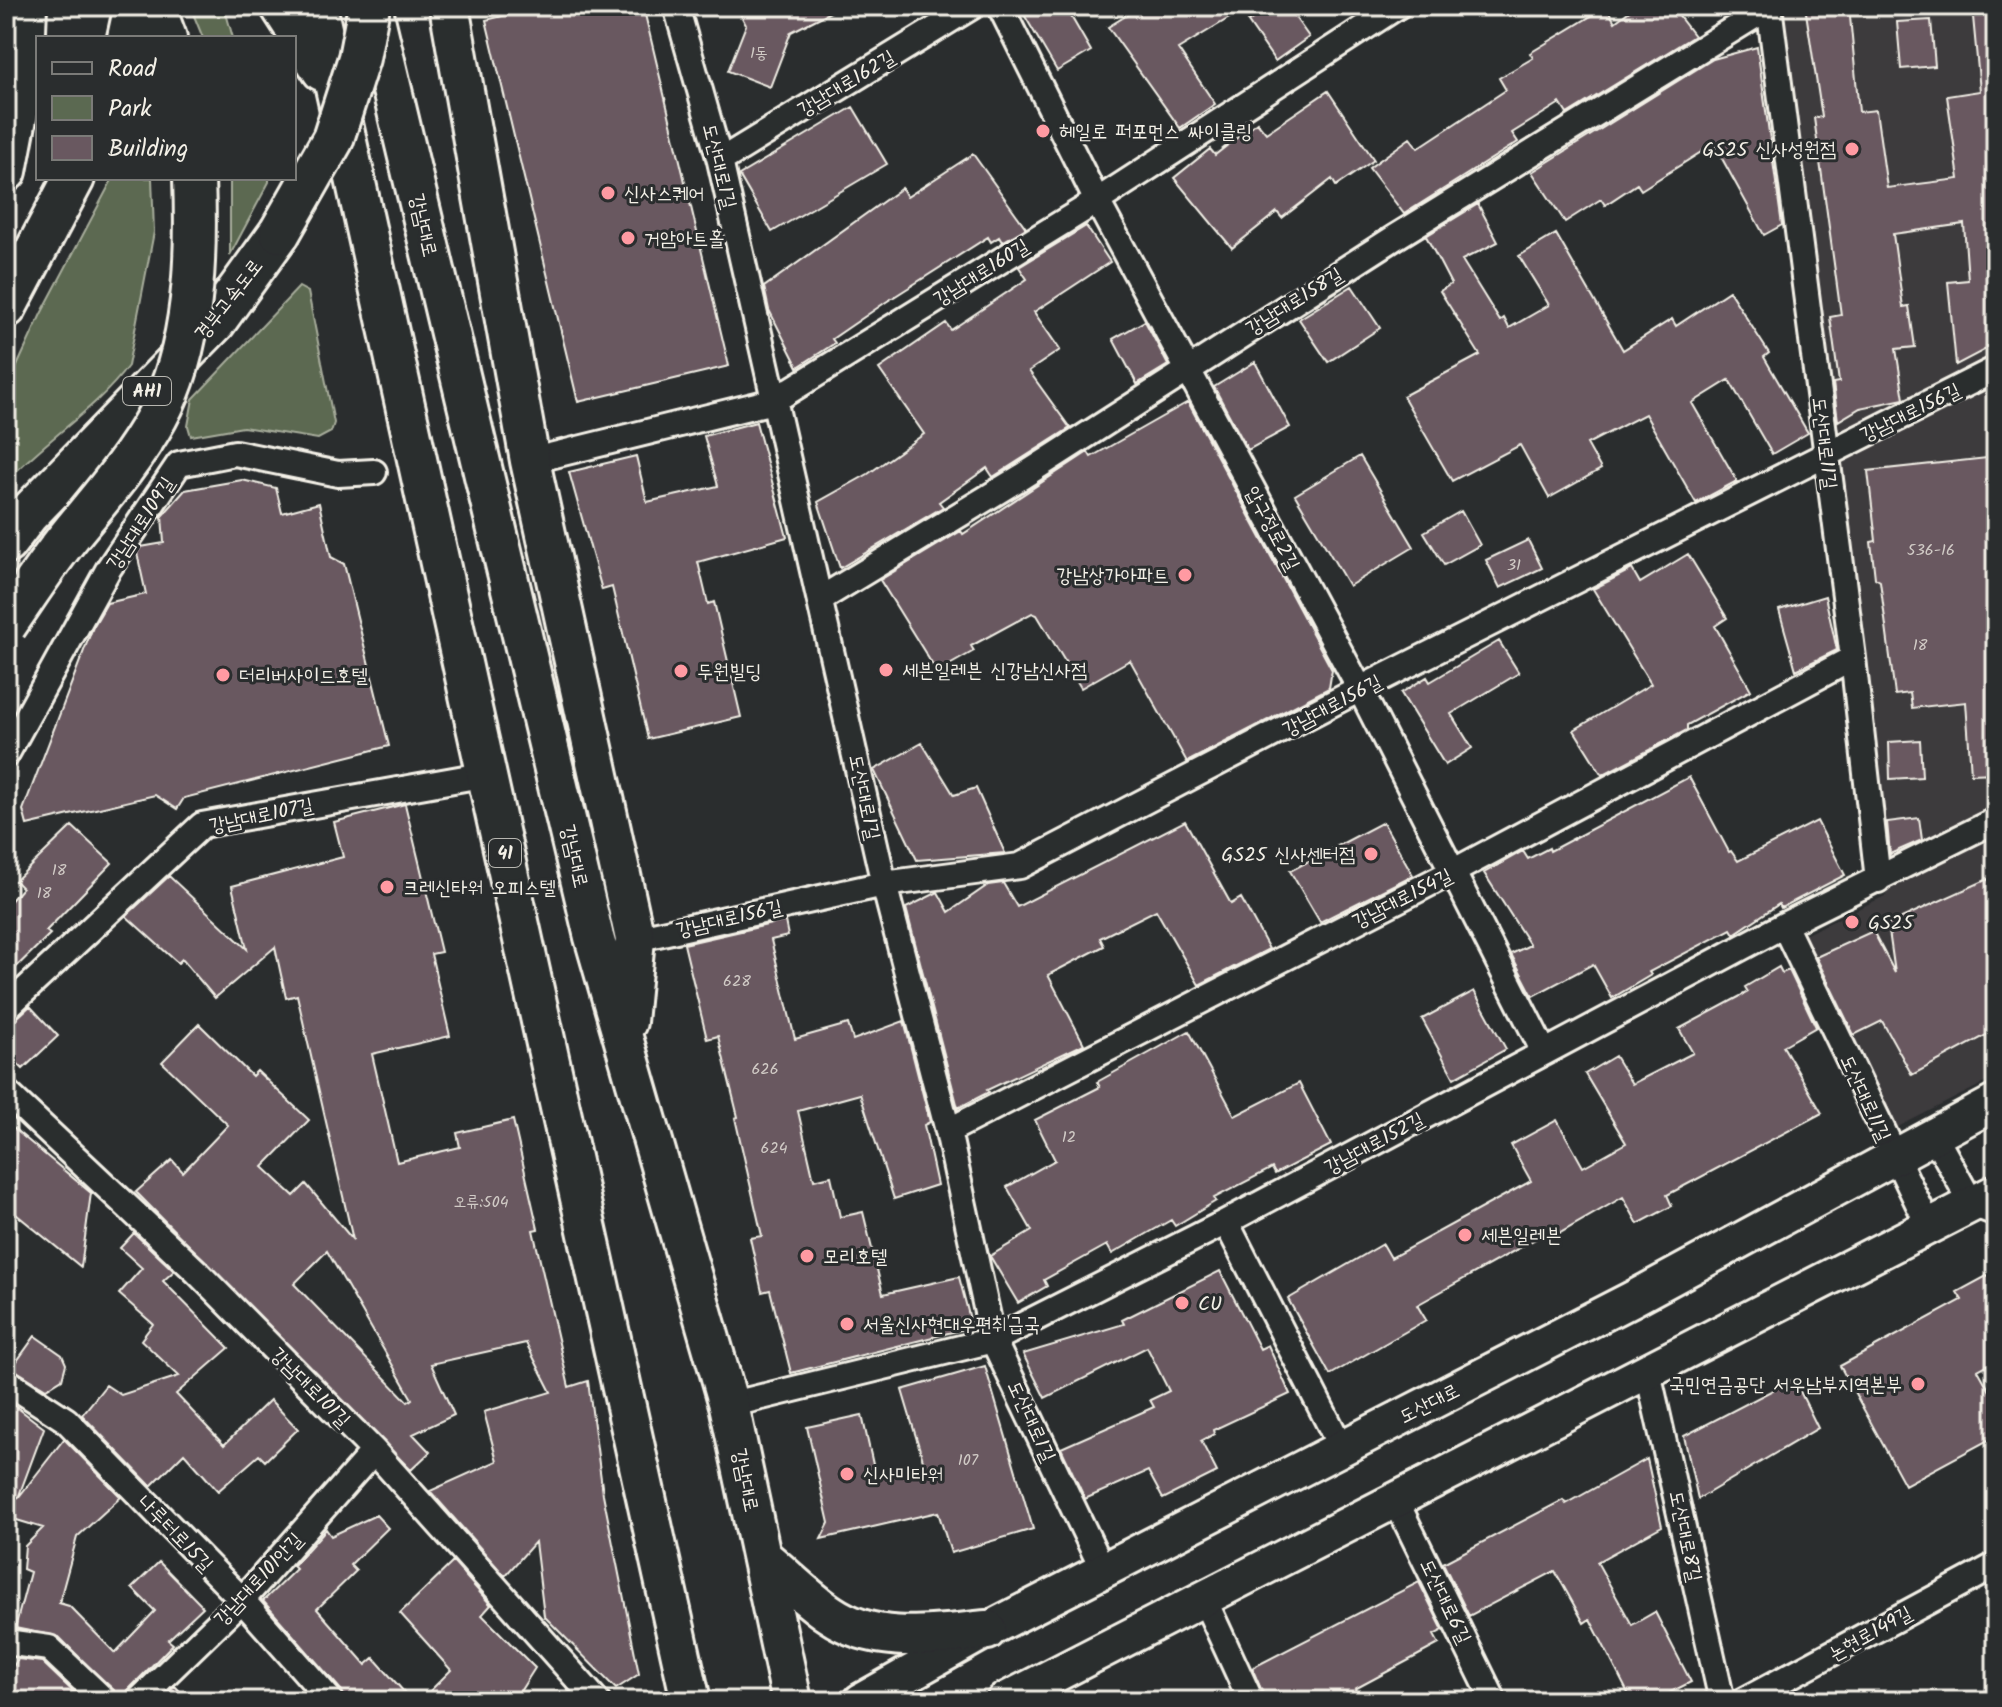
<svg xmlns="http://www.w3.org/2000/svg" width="2002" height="1707" font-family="Kalam,'Poor Story',sans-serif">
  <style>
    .built { fill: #3d3a3d }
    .green { fill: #5b6951; stroke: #a8ad9c; stroke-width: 2 }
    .building { fill: #695860; stroke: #f4f1e8; stroke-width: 2; fill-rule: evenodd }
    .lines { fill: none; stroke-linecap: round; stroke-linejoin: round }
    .minor-casing { stroke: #f4f1e8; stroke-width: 30 }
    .secondary-casing { stroke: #f4f1e8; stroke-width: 40 }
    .primary-casing { stroke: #f4f1e8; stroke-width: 44 }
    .trunk-casing { stroke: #f4f1e8; stroke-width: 46 }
    .minor { stroke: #2a2d2e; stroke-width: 24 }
    .secondary { stroke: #2a2d2e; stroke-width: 34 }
    .primary { stroke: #2a2d2e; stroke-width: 38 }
    .trunk { stroke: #2a2d2e; stroke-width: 40 }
    .trunk-bridge-casing { stroke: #f4f1e8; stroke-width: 46; stroke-linecap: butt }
    .trunk-bridge { stroke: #2a2d2e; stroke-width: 40 }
    .poi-dot { fill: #ff9aa2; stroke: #2a2d2e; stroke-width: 3 }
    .labels { text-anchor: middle; stroke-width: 6; stroke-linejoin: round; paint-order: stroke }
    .number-label { font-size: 16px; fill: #d1cbc6 }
    .shield { fill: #2a2d2e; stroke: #b7b6b0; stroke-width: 2 }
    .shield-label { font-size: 18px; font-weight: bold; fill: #f4f1e8 }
    .street-label { font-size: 20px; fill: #f4f1e8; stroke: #2a2d2e }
    .poi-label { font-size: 20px; fill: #f4f1e8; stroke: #2a2d2e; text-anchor: start }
  </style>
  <rect width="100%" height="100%" fill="#2a2d2e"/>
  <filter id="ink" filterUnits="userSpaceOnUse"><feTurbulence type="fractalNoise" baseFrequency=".0125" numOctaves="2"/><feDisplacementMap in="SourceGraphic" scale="16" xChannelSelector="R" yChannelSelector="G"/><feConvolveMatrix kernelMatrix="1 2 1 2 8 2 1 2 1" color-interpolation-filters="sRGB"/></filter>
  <g filter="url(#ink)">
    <!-- built -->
    <path class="built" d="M1778,6H1996V1077L1890,1131L1798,938L1887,895Z"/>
    <!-- green -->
    <path class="green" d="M190,6H224L233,38H203Z
      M113,178H152L154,232L128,366C97,409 43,441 6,482V390L41,314Z
      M230,178H269V182L230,255Z
      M299,287L308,292L334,423L331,432L318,439L243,427L191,436L188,426L193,399Z"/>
    <!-- building -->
    <path class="building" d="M544,6H643L729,366L578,402L486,20Z
      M736,6H842L791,32L770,87L728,71L746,25Z
      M1019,6H1065L1091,51L1057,71Z
      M1142,6H1249L1178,49L1215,104L1180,128L1108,27Z
      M1271,6H1287L1309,37L1275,61L1248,22Z
      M1636,6H1671L1694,36L1567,114L1560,103L1512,133L1518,142L1404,214L1369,168L1410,138L1418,148L1506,90L1499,78L1533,58L1530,53L1606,7L1615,22Z
      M1805,6H1849L1859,112L1876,110L1887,188L1959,179L1947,96L1980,91L1972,6H1996V344L1956,365L1948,282L1968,280L1964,224L1893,234L1903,307L1909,306L1915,347L1896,349L1904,399L1860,408L1838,421L1833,383L1839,382L1830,317L1841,315L1814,118L1822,117Z
      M1931,20L1935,66L1901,69L1897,22Z
      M1757,47L1782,225L1764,235L1714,144L1641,190L1637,184L1605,205L1601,199L1565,222L1532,172L1713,59Z
      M1328,91L1374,160L1336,186L1332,179L1282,218L1277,212L1232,248L1174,178L1210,149L1215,155L1257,122L1266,133Z
      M853,107L887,164L772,232L739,175Z
      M973,154L1026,228L1002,242L999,237L991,242L988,237L886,302L832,339L835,343L798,367L769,310L764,287L902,188L907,197Z
      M1478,204L1498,242L1462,260L1500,321L1504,318L1509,328L1549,305L1519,256L1556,234L1623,350L1672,319L1676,326L1729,291L1769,353L1764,357L1808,433L1772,454L1729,380L1692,403L1737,481L1696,503L1645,414L1587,444L1601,469L1549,498L1520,445L1452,481L1403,396L1480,355L1440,291L1451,284L1426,236Z
      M1086,226L1110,262L1034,312L1060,350L1029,371L1070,428L993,477L987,468L939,502L943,507L840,568L818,502L868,474L924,434L879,369L946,323L951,330L1027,279L1019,267Z
      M1352,286L1380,328L1328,362L1299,319Z
      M1145,321L1168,365L1137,384L1113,339Z
      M1255,362L1290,427L1248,450L1214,387Z
      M1188,402L1332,670L1329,688L1187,762L1130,660L1081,688L1037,615L1032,613L971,646L974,651L937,672L880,580L961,531L963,534L1088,452L1091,457Z
      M756,422L787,537L698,562L708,604L714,602L741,717L648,739L612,587L602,590L569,472L636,456L647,502L718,486L704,436Z
      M1360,456L1414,547L1349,586L1295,495Z
      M1996,457V773L1971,774L1966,702L1912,708L1910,693L1895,695L1880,581L1875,578L1871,542L1876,541L1868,471Z
      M242,480L276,488L282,513L319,503L331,557L344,564L389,746L184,798L177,809L155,795L27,825L23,810L93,627L107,603L146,594L137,553L141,547L164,543L162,516L185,490Z
      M1461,511L1480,545L1444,565L1424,532Z
      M1528,540L1542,568L1500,588L1486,560Z
      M1688,554L1727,618L1715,626L1751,690L1687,725V730L1602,775L1574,730L1651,684L1593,589L1632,569L1640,583Z
      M1825,596L1837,650L1796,670L1779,610Z
      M1499,641L1519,673L1451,714L1472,748L1445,765L1401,693L1427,677L1430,682Z
      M1920,740L1922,777L1890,779L1889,742Z
      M922,743L954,795L976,788L1005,853L917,860L874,770Z
      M1689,777L1729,852L1731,851L1738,861L1817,821L1845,875L1781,908L1779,904L1734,934L1731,929L1649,972L1651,975L1612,998L1593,964L1533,996L1511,954L1530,945L1484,873L1523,851L1528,859L1549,848L1550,851Z
      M405,804L441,952L431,954L450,1036L372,1054L397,1162L460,1147L457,1133L513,1120L538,1229L533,1230L569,1387L588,1381L603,1494L639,1674L616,1689L544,1616L535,1542L505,1576L430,1491L497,1461L484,1412L551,1392L526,1343L431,1364L454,1415L413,1434L430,1452L411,1470L136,1192L172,1160L183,1172L228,1125L162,1062L199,1024L252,1076L257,1071L309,1120L263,1167L294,1196L306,1184L353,1240L297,995L286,998L275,947L215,998L182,959L178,963L126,916L169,876L247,949L232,886L343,857L334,822ZM327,1251L412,1399L408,1402L294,1284Z
      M1919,818L1922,840L1890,854L1887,822Z
      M1185,821L1231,904L1241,898L1269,949L1199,985L1156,910L1100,938L1104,946L1048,975L1084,1044L987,1090L989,1092L958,1108L906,908L938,892L949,912L988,885L1003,883L1017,907Z
      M1383,822L1413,875L1320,922L1290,871Z
      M72,826L112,863L46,931L50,934L6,977V906L22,888L15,881Z
      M1988,879L1996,896V1030L1912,1075L1882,1021L1854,1035L1816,957L1873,931L1895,973L1888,924Z
      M785,921L788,936L771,940L795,1039L848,1024L853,1040L904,1021L930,1122L924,1125L937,1185L894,1199L860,1094L798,1111L814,1180L831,1176L840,1217L863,1212L883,1294L959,1277L972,1327L791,1373L770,1290L762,1292L750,1238L762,1236L735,1118L738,1117L718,1036L707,1039L684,944Z
      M1779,967L1782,973L1789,970L1816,1027L1783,1046L1822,1113L1667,1195L1672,1206L1638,1224L1623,1197L1560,1233L1557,1227L1417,1305L1426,1320L1330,1375L1288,1299L1383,1244L1391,1258L1531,1181L1511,1145L1557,1120L1583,1167L1626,1143L1585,1074L1615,1056L1632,1084L1693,1053L1679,1029L1748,992L1745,987Z
      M1474,991L1506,1049L1454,1078L1422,1019Z
      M30,1006L58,1036L23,1069L6,1052V1023L16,1019Z
      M1189,1031L1235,1116L1299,1083L1331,1145L1275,1174L1272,1168L1214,1198L1216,1201L1175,1226L1171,1220L1112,1254L1107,1245L1044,1280L1047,1286L1018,1303L990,1256L1032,1231L1007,1187L1055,1160L1035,1120L1100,1087L1097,1082Z
      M6,1122L91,1193L81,1267L6,1206Z
      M134,1233L174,1271L163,1281L229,1348L176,1394L224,1445L270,1400L298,1429L265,1461L259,1455L218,1491L184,1453L151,1486L82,1415L106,1385L121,1395L179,1376L141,1340L153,1324L119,1294L142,1268L120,1248Z
      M1220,1271L1260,1349L1268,1345L1290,1394L1213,1430L1214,1434L1201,1441L1217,1472L1163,1499L1148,1471L1085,1499L1061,1448L1154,1407L1150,1400L1169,1391L1147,1347L1045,1398L1023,1354L1124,1324L1122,1320Z
      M1996,1271V1360L1978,1370L1996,1402V1436L1905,1485L1840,1366L1962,1300L1957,1292Z
      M35,1336L62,1355L66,1364L62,1379L46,1389L12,1368Z
      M985,1366L1033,1529L951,1553L938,1512L821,1539L829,1523L807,1427L862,1415L876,1478L925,1467L902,1390Z
      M1794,1379L1818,1428L1698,1499L1684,1436Z
      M6,1399L44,1428L18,1498L64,1439L121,1497L77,1537L59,1603L69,1606L115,1653L155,1611L132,1588L159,1562L203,1607L168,1640L173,1644L128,1690L123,1701L59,1637L15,1628L30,1572L23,1569L25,1546L43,1528L10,1518L6,1524Z
      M1647,1459L1662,1526L1597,1562L1632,1625L1655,1612L1691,1682L1653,1701H1632L1590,1619L1584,1623L1555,1571L1469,1616L1443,1563L1563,1500L1566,1504Z
      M376,1515L388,1528L350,1565L356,1571L317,1609L366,1665L374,1658L412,1701H346L342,1691L263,1601L296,1569L293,1566L326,1529L331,1536Z
      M453,1562L491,1605L482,1615L535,1668L514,1701H420L451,1670L400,1613Z
      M1419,1582L1443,1630L1434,1635L1439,1644L1355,1689L1361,1701H1266L1252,1668Z
      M18,1659L42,1662L83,1701H6V1677Z
      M175,1686L189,1701H160Z"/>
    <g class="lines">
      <defs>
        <path id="minor" d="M676,6L720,161L884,884L948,1131L993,1340L1103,1570
          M1000,6L1097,201L1360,689L1544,1052
          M1769,6L1853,658L1878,880
          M720,161L973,6
          M530,461L773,401L1097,201L1398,6
          M822,598L1023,476L1394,238L1769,7
          M6,755L109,568L179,464L235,453L338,474L374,472
          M1784,925L1929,1226
          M635,939L884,884L1020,866L1360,689L1996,369
          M6,1008L202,825L487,774
          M6,1092L197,1272L374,1451L597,1701
          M948,1131L1454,871L1853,658
          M1934,1135L1972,1204L1996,1213
          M1226,1222L1342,1449
          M1648,1372L1722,1701
          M6,1381L66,1420L242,1600L331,1701
          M729,1405L993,1340L1226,1222L1784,925L1996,820
          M1396,1501L1494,1701
          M1204,1599L1251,1701
          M6,1642L49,1648L105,1701
          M138,1701L242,1600L374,1451
          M1743,1701L1996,1565"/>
        <path id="secondary" d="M861,1701L987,1630L1632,1299L1996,1102
          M1004,1701L1996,1192"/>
        <path id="primary" d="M280,6L322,71
          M317,6L691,1701
          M372,6L594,937L729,1405L792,1701
          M449,6L530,461L635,939L627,1022
          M763,1558C785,1576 806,1598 830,1614C877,1646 934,1635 987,1630"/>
        <path id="trunk" d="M154,6L166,38
          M128,38L135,6
          M6,171L23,81L26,6
          M6,307L74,178
          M6,543L28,514L215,322L280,232"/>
      </defs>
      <!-- minor casing -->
      <use href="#minor" class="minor-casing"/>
      <!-- secondary casing -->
      <use href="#secondary" class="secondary-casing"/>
      <!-- primary casing -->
      <use href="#primary" class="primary-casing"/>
      <!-- trunk casing -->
      <use href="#trunk" class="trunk-casing"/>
      <!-- minor -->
      <use href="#minor" class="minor"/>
      <!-- secondary -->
      <use href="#secondary" class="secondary"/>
      <!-- primary -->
      <use href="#primary" class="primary"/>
      <!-- trunk -->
      <use href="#trunk" class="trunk"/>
      <defs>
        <path id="trunk-bridge" d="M280,232L333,139L359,58L369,6
          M6,625C27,595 47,563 70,535C101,497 133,461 157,417C195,348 197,255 194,178"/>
      </defs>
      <!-- trunk-bridge casing -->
      <use href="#trunk-bridge" class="trunk-bridge-casing"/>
      <!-- trunk-bridge -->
      <use href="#trunk-bridge" class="trunk-bridge"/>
    </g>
  </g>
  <!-- markers -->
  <g class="poi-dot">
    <circle cx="1043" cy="131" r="8"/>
    <circle cx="1852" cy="149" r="8"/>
    <circle cx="608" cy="193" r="8"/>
    <circle cx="628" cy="238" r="8"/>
    <circle cx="1185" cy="575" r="8"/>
    <circle cx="886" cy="670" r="8"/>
    <circle cx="681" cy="671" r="8"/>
    <circle cx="223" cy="675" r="8"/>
    <circle cx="1371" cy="854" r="8"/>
    <circle cx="387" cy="887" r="8"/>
    <circle cx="1852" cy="922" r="8"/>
    <circle cx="1465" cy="1235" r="8"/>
    <circle cx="807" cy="1256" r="8"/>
    <circle cx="1182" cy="1303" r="8"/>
    <circle cx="847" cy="1324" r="8"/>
    <circle cx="1918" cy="1384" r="8"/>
    <circle cx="847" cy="1474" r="8"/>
  </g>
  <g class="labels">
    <!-- number labels -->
    <g class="number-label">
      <text x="759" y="58">1동</text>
      <text x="1931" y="555">536-16</text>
      <text x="1514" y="570">31</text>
      <text x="1920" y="650">18</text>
      <text x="59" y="875">18</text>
      <text x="44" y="898">18</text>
      <text x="737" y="986">628</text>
      <text x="765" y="1074">626</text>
      <text x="1069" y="1142">12</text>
      <text x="774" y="1153">624</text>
      <text x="481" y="1207">오류:504</text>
      <text x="968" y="1465">107</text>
    </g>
    <!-- shield labels -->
    <g class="shield">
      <rect x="123" y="377" width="48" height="28" rx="6"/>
      <rect x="489" y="839" width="32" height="28" rx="6"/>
    </g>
    <g class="shield-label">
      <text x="147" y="397">AH1</text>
      <text x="505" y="859">41</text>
    </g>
    <!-- street labels -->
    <g class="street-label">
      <text transform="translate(846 83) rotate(-31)" y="7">강남대로162길</text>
      <text transform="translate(720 166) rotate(76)" y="7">도산대로1길</text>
      <text transform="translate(424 225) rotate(77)" y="7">강남대로</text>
      <text transform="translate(981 272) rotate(-32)" y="7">강남대로160길</text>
      <text transform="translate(228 299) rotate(-52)" y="7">경부고속도로</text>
      <text transform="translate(1294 301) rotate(-32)" y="7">강남대로158길</text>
      <text transform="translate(1910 412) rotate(-26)" y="7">강남대로156길</text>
      <text transform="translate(1825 443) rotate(83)" y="7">도산대로11길</text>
      <text transform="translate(140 523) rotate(-57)" y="7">강남대로109길</text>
      <text transform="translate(1273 528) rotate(62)" y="7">압구정로2길</text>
      <text transform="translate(1332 705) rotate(-28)" y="7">강남대로156길</text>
      <text transform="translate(865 797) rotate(78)" y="7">도산대로1길</text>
      <text transform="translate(261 815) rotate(-12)" y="7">강남대로107길</text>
      <text transform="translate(575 856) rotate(77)" y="7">강남대로</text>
      <text transform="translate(1402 898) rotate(-27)" y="7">강남대로154길</text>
      <text transform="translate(729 918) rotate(-13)" y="7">강남대로156길</text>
      <text transform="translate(1866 1098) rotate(65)" y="7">도산대로11길</text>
      <text transform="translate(1374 1143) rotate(-28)" y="7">강남대로152길</text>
      <text transform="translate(311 1387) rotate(45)" y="7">강남대로101길</text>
      <text transform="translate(1429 1403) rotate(-27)" y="7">도산대로</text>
      <text transform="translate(1032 1421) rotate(65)" y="7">도산대로1길</text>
      <text transform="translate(746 1480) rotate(78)" y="7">강남대로</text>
      <text transform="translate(176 1533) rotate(46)" y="7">나루터로15길</text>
      <text transform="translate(1686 1536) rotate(78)" y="7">도산대로8길</text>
      <text transform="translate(258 1579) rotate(-47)" y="7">강남대로101안길</text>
      <text transform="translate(1446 1601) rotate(64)" y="7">도산대로6길</text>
      <text transform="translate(1870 1633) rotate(-29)" y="7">논현로149길</text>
    </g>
    <!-- poi labels -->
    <g class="poi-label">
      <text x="1059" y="138">헤일로 퍼포먼스 싸이클링</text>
      <text x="1836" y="156" text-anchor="end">GS25 신사성원점</text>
      <text x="624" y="200">신사스퀘어</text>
      <text x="644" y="245">거암아트홀</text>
      <text x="1169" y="582" text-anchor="end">강남상가아파트</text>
      <text x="902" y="677">세븐일레븐 신강남신사점</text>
      <text x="697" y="678">두원빌딩</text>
      <text x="239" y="682">더리버사이드호텔</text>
      <text x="1355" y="861" text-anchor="end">GS25 신사센터점</text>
      <text x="403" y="894">크레신타워 오피스텔</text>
      <text x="1868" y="929">GS25</text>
      <text x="1481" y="1242">세븐일레븐</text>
      <text x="823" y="1263">모리호텔</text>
      <text x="1198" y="1310">CU</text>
      <text x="863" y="1331">서울신사현대우편취급국</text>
      <text x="1902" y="1391" text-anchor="end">국민연금공단 서우남부지역본부</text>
      <text x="863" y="1481">신사미타워</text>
    </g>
  </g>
  <!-- margin -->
  <rect width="2002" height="1707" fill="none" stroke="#2a2d2e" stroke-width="32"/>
  <rect x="16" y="16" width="1970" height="1675" fill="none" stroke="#f4f1e8" stroke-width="3" filter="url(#ink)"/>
  <!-- legend -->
  <rect x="36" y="36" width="260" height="144" fill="#2a2d2e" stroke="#7b7b78" stroke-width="2"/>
  <rect x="52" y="62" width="40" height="12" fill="#2a2d2e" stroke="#7b7b78" stroke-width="2"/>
  <text x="108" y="76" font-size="24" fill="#f4f1e8">Road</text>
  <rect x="52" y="96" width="40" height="24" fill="#5b6951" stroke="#7b7b78" stroke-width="2"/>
  <text x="108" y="116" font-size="24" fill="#f4f1e8">Park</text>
  <rect x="52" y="136" width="40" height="24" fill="#695860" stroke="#7b7b78" stroke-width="2"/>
  <text x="108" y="156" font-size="24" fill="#f4f1e8">Building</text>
</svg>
